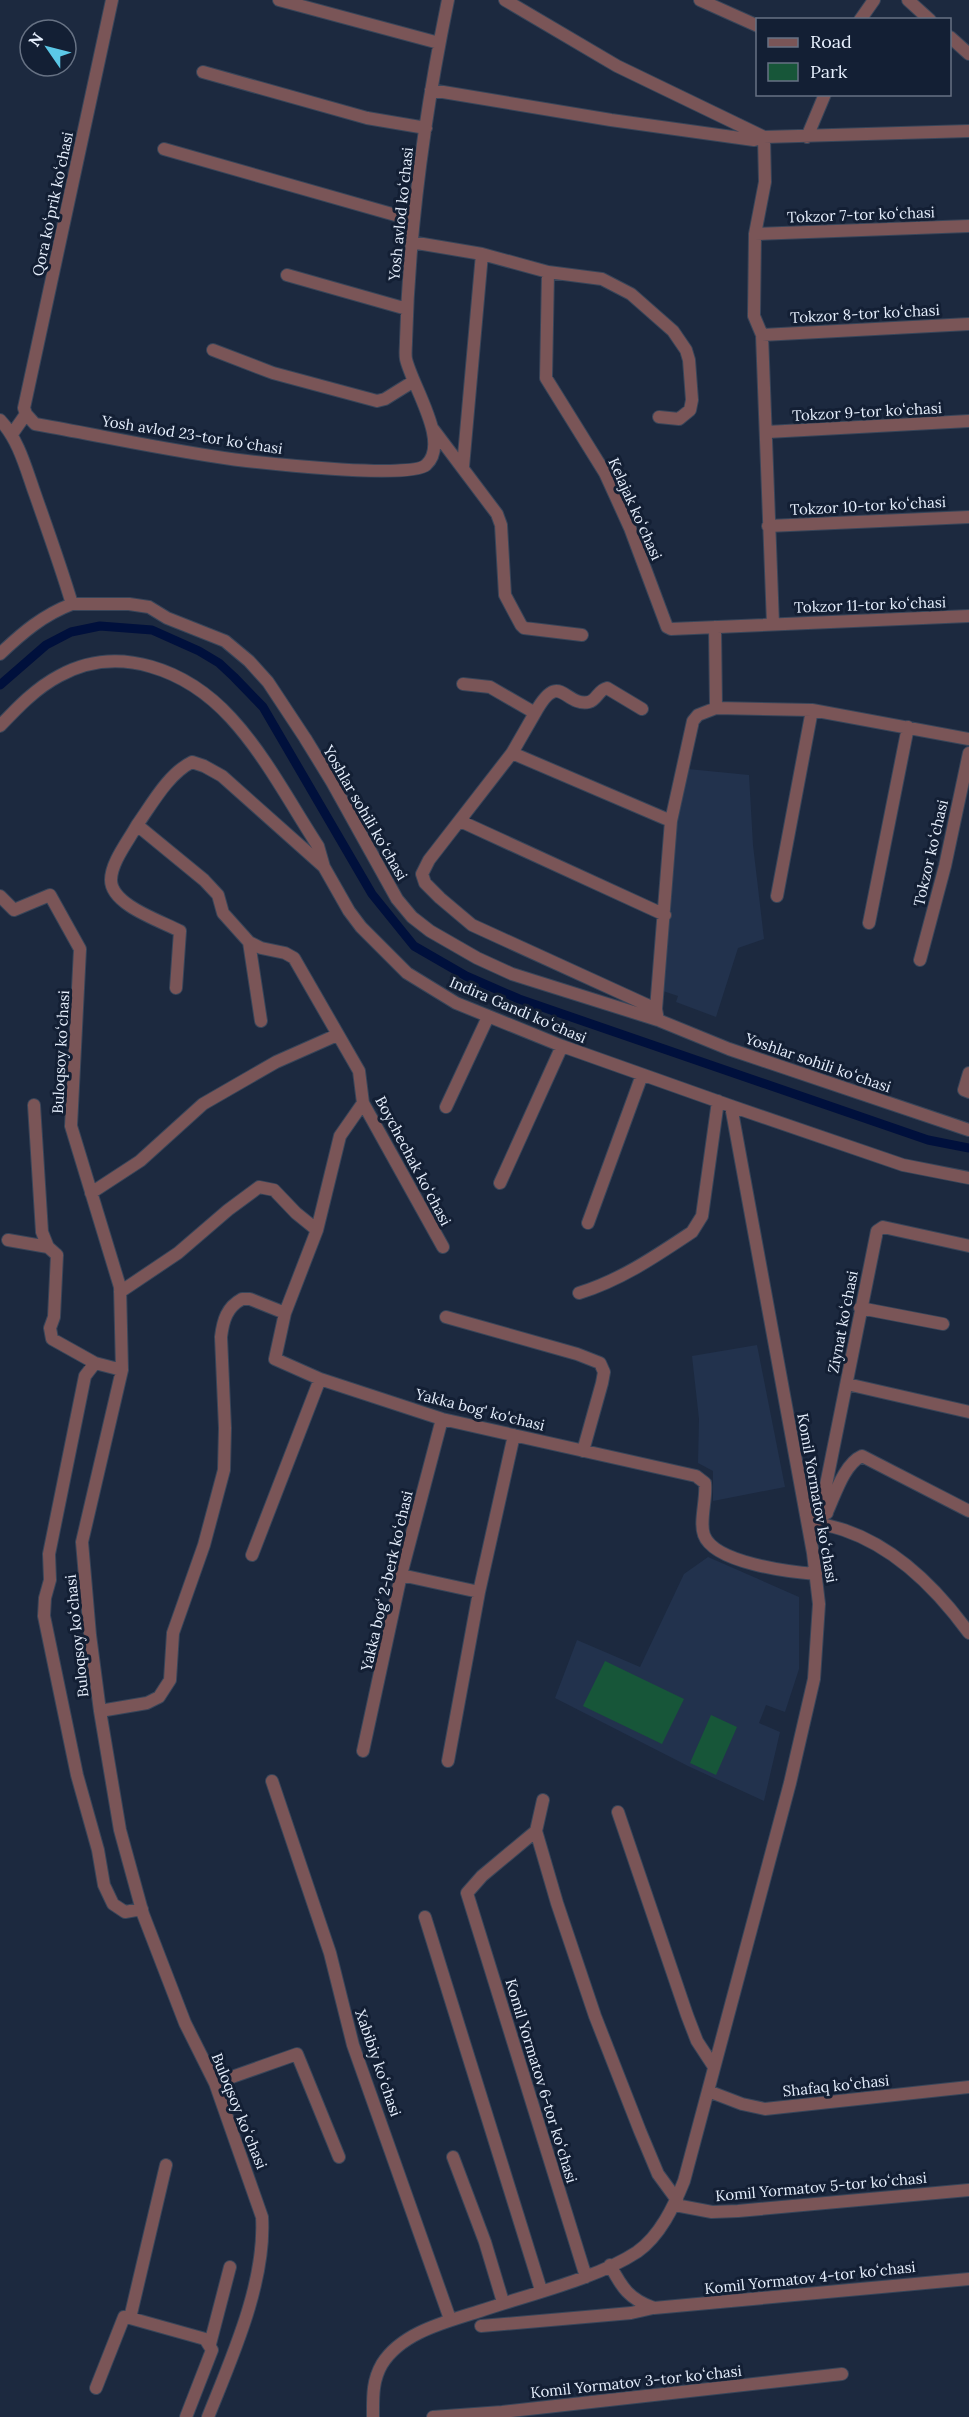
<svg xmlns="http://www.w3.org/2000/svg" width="969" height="2417" font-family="Lora,serif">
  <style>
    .built { fill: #22324d }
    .green { fill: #175639 }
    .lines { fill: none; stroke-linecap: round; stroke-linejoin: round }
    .canal { stroke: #00103c; stroke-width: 9 }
    .minor-casing { stroke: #384559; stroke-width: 14 }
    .minor { stroke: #7a5557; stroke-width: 12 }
    .labels { text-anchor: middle; stroke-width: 6; stroke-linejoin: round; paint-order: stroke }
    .street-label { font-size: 15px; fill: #e5eefc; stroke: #131f34 }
  </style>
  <rect width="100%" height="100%" fill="#1c293f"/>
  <!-- built -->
  <path class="built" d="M688,769L749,775L753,845L764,939L738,948L716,1017L676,1002L678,996L663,991L671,851Z
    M757,1345L785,1487L713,1501V1471L698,1463L699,1419L692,1356Z
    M708,1557L799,1597V1669L785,1712L766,1705L759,1723L780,1732L764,1801L688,1766L555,1698L577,1640L640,1667L684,1574Z"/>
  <!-- green -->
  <path class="green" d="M605,1661L684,1699L662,1744L583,1706Z
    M711,1715L737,1727L716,1775L690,1763Z"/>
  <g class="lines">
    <!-- canal -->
    <path class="canal" d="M0,685L46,645L71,632L100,626L152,630L199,651L219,663L234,677L263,707L372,894L414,946L466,976L519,999L928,1140L969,1148"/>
    <defs>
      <path id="minor" d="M279,0L439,43
        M505,0L617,66L764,137L765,182L755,234L754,316L762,335L773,624
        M700,0L758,26
        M908,0L930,20
        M860,20L874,0
        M950,37L969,54
        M203,72L367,118L426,128
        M431,90L611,120L754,140L764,137L969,131
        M807,137L825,94
        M164,149L413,220
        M755,234L969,226
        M411,242L482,254L548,272L602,279L631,294L673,331L686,350L689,360L692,400L690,410L679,419L659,417
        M548,272L546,378L605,473L630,528L667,627L671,629L969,616
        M287,275L407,309
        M762,335L969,324
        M213,350L273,373L377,401L385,399L414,381
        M26,414L35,424L46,426C113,438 180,453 247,461C274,464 411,479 426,465C451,443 412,386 406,359C405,354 406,347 406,341C409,227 425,112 448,0
        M26,414L24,408L112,0
        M0,420C19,440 26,469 35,494C48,531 61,567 72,604C43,615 22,633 0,654
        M433,429L497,514L501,525L505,595L521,625L524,628L582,635
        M767,432L969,421
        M12,434L26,414
        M463,467L482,254
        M768,526L969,517
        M72,604H129L149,607L167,618L225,641L249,661L268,682L305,738L332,782L397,899L412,917L430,931L477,958L512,974L658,1020L729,1049L969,1130
        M715,627L716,708
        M463,684L490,687L535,713L512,753L429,860L422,874L425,883L440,898L472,925L656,1009
        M535,713C560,668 564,707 589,702C597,700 598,690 607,688L642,709
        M0,726C17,708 36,688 59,676C119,643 187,670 231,718C265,755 290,803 318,846L324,867L349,911L361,927L407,973L456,1003L562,1046L731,1106L903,1165L969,1178
        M512,753L671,821
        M460,821L665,915
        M137,825C129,840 111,862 111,880C111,905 161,921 180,931L176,988
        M323,866L222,776L204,766L192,762C168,774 152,804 137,825L204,880L218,895L223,913L249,942L261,948L285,953L294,958L359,1071L363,1103L443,1247
        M0,896L14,910L50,895L80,949L71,1126L120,1287L122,1370L82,1542L90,1635L100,1711L120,1830L143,1914L185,2023L215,2083L262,2217C266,2282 232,2357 208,2417
        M777,896L812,710
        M869,923L908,727
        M249,942L261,1021
        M920,960L945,866L969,753
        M658,1020L656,1009L671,821L693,721L698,715L716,708L812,710L969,739
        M969,1073L964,1090L969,1092
        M363,1103L340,1136L317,1230L285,1313L275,1359L320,1379L442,1419L696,1476L705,1483C707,1498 699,1522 704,1535C714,1563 790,1572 816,1574
        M34,1105L42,1232L48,1247L57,1255L54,1317L50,1328L52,1339L95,1363
        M446,1107L488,1017
        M500,1183L562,1046
        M91,1193L140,1161L203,1104L276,1062L337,1035
        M588,1223L642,1075
        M8,1240L48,1247
        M120,1292L178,1253L228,1210L259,1187L274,1190L296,1213L317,1230
        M579,1293C621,1280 656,1256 692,1232L702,1216L718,1101
        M860,1308L943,1324
        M446,1317L577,1354L600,1363L604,1372L602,1383L583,1451
        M122,1370L95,1363L85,1376L49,1554L50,1580L45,1598L44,1616L77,1775L98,1850L104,1885L113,1904L125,1912L142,1909
        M847,1384L969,1412
        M827,1512C835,1495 844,1464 862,1456L969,1511
        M827,1513L824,1495L877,1231L883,1227L969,1246
        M808,1521C820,1524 833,1526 844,1530C897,1548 937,1589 969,1633
        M252,1555L320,1379
        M401,1575L479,1592
        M100,1711L147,1703L159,1697L170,1680L173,1633L204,1545L224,1470L225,1428L221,1337C223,1320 227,1307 242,1299H250L285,1313
        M363,1751L401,1575L442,1419
        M448,1761L479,1592L514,1435
        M272,1781L330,1953L353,2045L450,2319
        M543,1800L536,1831L557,1903L595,2016L640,2131L658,2174L677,2200
        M618,1812L687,2015L697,2041L714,2067
        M536,1831L482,1876L467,1893L586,2277
        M425,1917L541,2290
        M215,2083L297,2054L339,2157
        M708,2091L742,2104L765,2109L969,2087
        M453,2157L485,2242L503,2302
        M166,2165L130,2318L205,2339L212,2350L186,2417
        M675,2205L712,2212L738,2211L969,2190
        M610,2265C622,2288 629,2299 654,2308L969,2279
        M481,2326L631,2313L653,2308
        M210,2344L230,2267
        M96,2388L124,2317L130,2318
        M373,2417C373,2398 372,2381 382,2364C402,2332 446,2322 480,2311C527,2295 596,2279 637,2252C660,2236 674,2206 684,2181L790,1783L814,1679L819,1604L813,1553L731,1106
        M433,2417L502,2412L842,2374"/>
    </defs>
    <!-- minor casing -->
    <use href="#minor" class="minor-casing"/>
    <!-- minor -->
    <use href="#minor" class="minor"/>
  </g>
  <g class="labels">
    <!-- street labels -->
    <g class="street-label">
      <text transform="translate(53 204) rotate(-78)" y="5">Qora koʻprik koʻchasi</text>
      <text transform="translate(401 214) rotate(-84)" y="5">Yosh avlod koʻchasi</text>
      <text transform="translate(861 215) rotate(-2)" y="5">Tokzor 7-tor koʻchasi</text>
      <text transform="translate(865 314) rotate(-3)" y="5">Tokzor 8-tor koʻchasi</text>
      <text transform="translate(867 412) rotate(-3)" y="5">Tokzor 9-tor koʻchasi</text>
      <text transform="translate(192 435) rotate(9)" y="5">Yosh avlod 23-tor koʻchasi</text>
      <text transform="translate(868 506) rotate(-3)" y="5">Tokzor 10-tor koʻchasi</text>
      <text transform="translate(635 509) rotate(66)" y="5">Kelajak koʻchasi</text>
      <text transform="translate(870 605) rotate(-2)" y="5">Tokzor 11-tor koʻchasi</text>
      <text transform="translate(365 813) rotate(60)" y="5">Yoshlar sohili koʻchasi</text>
      <text transform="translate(931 853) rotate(-77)" y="5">Tokzor koʻchasi</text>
      <text transform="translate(518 1010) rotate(23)" y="5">Indira Gandi koʻchasi</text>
      <text transform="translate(61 1052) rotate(-87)" y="5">Buloqsoy koʻchasi</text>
      <text transform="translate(818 1063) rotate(19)" y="5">Yoshlar sohili koʻchasi</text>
      <text transform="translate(413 1161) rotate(62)" y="5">Boychechak koʻchasi</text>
      <text transform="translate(843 1322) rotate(-79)" y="5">Ziynat koʻchasi</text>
      <text transform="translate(480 1410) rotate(14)" y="5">Yakka bog' ko'chasi</text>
      <text transform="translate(817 1498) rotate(80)" y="5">Komil Yormatov koʻchasi</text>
      <text transform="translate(387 1581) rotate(-77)" y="5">Yakka bogʻ 2-berk koʻchasi</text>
      <text transform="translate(77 1636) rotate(-96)" y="5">Buloqsoy koʻchasi</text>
      <text transform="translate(378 2063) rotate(71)" y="5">Xabibiy koʻchasi</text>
      <text transform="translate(541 2081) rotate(73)" y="5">Komil Yormatov 6-tor koʻchasi</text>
      <text transform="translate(836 2086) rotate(-6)" y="5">Shafaq koʻchasi</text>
      <text transform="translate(239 2111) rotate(68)" y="5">Buloqsoy koʻchasi</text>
      <text transform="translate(821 2187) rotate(-5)" y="5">Komil Yormatov 5-tor koʻchasi</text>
      <text transform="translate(810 2278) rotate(-6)" y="5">Komil Yormatov 4-tor koʻchasi</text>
      <text transform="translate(636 2382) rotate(-6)" y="5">Komil Yormatov 3-tor koʻchasi</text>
    </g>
  </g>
  <!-- legend -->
  <rect x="756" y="18" width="195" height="78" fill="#131f34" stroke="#677284" stroke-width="1.5"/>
  <rect x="768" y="38" width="30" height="9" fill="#7a5557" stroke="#677284" stroke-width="1.5"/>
  <text x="810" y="48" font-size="18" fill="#e5eefc">Road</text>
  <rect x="768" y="63" width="30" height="18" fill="#175639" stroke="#677284" stroke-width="1.5"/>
  <text x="810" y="78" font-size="18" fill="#e5eefc">Park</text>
  <!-- north arrow -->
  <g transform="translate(48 48) rotate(305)"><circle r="28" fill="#131f34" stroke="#677284" stroke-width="1.5"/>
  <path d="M0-4.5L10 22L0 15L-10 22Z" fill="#5bc8e7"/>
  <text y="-9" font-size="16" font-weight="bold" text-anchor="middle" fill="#e5eefc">N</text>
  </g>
</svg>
